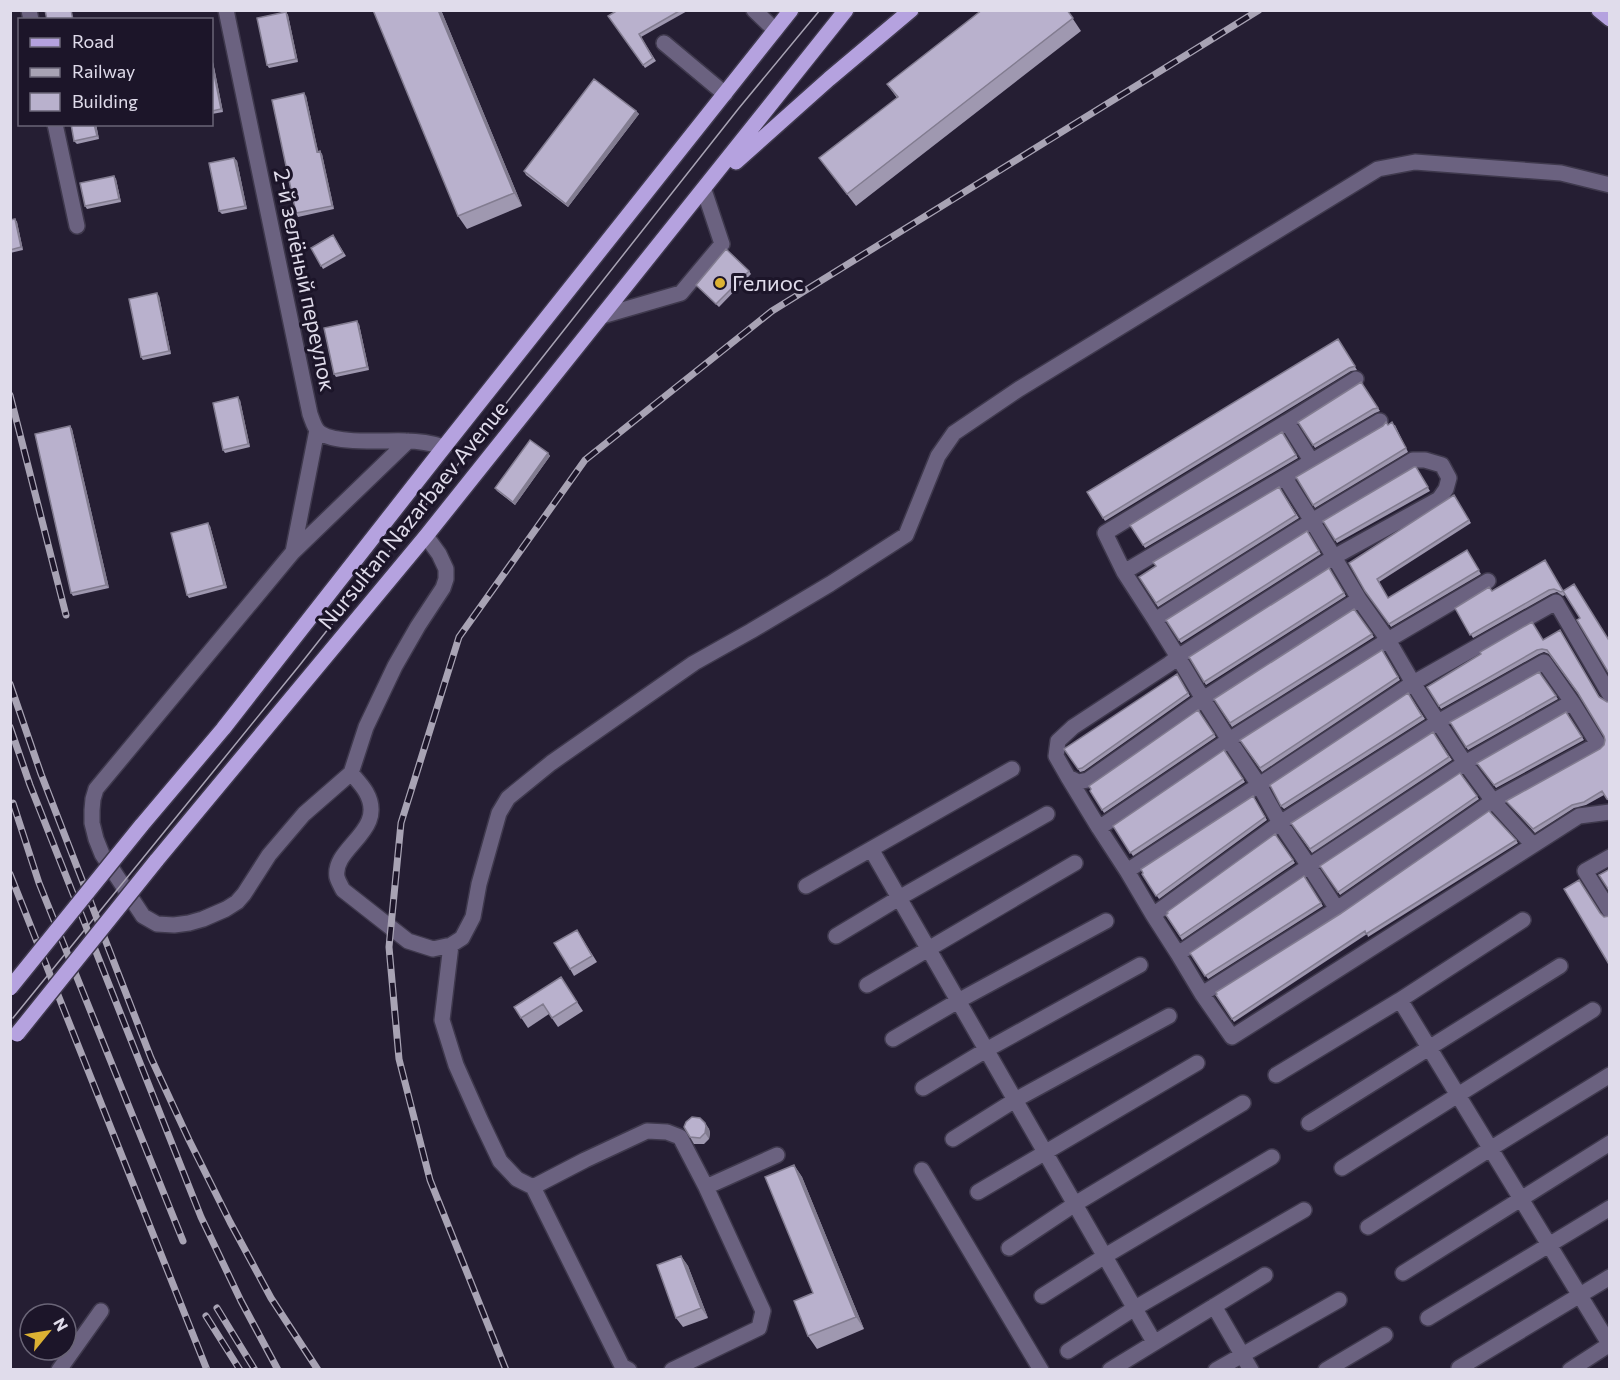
<svg xmlns="http://www.w3.org/2000/svg" width="1620" height="1380" font-family="Commissioner,sans-serif">
  <style>
    .lines { fill: none; stroke-linecap: round; stroke-linejoin: round }
    .minor-casing { stroke: #3f394d; stroke-width: 18 }
    .major-casing { stroke: #3f394d; stroke-width: 18 }
    .minor { stroke: #6b6280; stroke-width: 15 }
    .major { stroke: #b5a2df; stroke-width: 15 }
    .tram { stroke: #a8a3b4; stroke-width: 1.5 }
    .rail-casing { stroke: #a8a3b4; stroke-width: 7 }
    .rail { stroke: #1c1529; stroke-width: 4.5; stroke-dasharray: 14; stroke-linecap: butt }
    .major-bridge-casing { stroke: #3f394d; stroke-width: 18; stroke-linecap: butt }
    .major-bridge { stroke: #b5a2df; stroke-width: 15 }
    .wall { fill: #9f98b0 }
    .shaded-wall { fill: #827c90 }
    .building { fill: #b9b1cd; stroke: #827c90; stroke-width: 1.5 }
    .poi-dot { fill: #dcb233; stroke: #1c1529; stroke-width: 2 }
    .labels { text-anchor: middle; stroke-width: 6; stroke-linejoin: round; paint-order: stroke }
    .street-label { font-size: 22px; fill: #e0dceb; stroke: #1c1529 }
    .poi-label { font-size: 22px; fill: #e0dceb; stroke: #1c1529; text-anchor: start }
  </style>
  <rect width="100%" height="100%" fill="#251e33"/>
  <g class="lines">
    <defs>
      <path id="minor" d="M29,10L31,20
        M226,10L310,414C312,419 314,427 318,431C332,445 386,440 406,441C419,441 431,443 444,447
        M754,10L775,30
        M664,43L725,94
        M55,124L77,226
        M602,316L681,293L722,244L704,190
        M1287,422L1356,379
        M408,441L293,552L96,789L93,799L92,810V823L96,839L102,854L143,916L157,924L174,925L189,923L203,919L226,909L237,902L244,894L269,855L304,814L351,773L366,727L395,666L418,626L443,588L446,579V569L439,554L426,536
        M1312,462L1287,422L1105,533L1124,572L1155,620L1312,521L1334,557L1178,657L1203,699L1359,599L1388,640L1229,740L1259,785L1413,683L1438,722L1280,823L1309,866L1465,763L1572,702L1598,744L1493,801L1533,845
        M1285,478L1312,521L1413,460H1425L1442,465L1449,478L1446,489L1439,499L1334,557L1359,599
        M293,552L317,430
        M1124,572L1380,421
        M1488,581L1388,640L1413,683L1556,602L1610,695
        M1155,620L1178,657L1169,664L1073,727L1058,741L1056,756L1068,777L1078,782L1088,780L1203,699L1229,740L1099,828L1127,871L1259,785L1280,823L1153,915L1178,954L1309,866L1337,909L1202,994L1232,1037L1579,816L1610,812
        M351,773C356,779 362,785 366,792C388,831 332,847 337,877C338,881 341,886 343,890L408,941L433,949L451,945L462,938L473,917L479,884L499,813L508,798L551,763L694,663L751,631L830,584L906,535L938,456L954,433L1019,389L1378,169L1415,162L1561,173L1610,185
        M1068,777L1099,828
        M871,849L1154,1342
        M1610,857L1585,871L1610,911
        M1127,871L1153,915
        M806,886L1012,769
        M1337,909L1493,801L1465,763L1438,722L1544,662L1572,702
        M836,936L899,898L1047,814
        M451,945L442,1020L456,1065L480,1119L500,1161L517,1179L533,1187
        M1178,954L1202,994
        M867,985L1075,863
        M1400,1000L1610,1345
        M893,1039L958,1001L1106,921
        M1276,1075L1400,1000L1523,920
        M923,1088L986,1050L1140,965
        M1309,1123L1560,966
        M953,1139L1015,1100L1169,1016
        M1342,1168L1593,1010
        M922,1170L1041,1370
        M706,1187L777,1155
        M978,1192L1197,1063
        M1368,1227L1490,1149L1610,1075
        M1009,1248L1075,1204L1243,1103
        M1403,1273L1610,1143
        M1042,1296L1105,1256L1272,1157
        M1214,1306L1251,1370
        M1428,1318L1610,1208
        M1068,1351L1135,1308L1304,1210
        M1459,1368L1610,1277
        M59,1370L101,1311
        M629,1370L622,1366L533,1187L585,1160L647,1131L667,1132L680,1137L706,1187L763,1311L759,1328L672,1370
        M1110,1370L1265,1275
        M1216,1370L1339,1300
        M1326,1370L1385,1335
        M1570,1370L1610,1344"/>
      <path id="major" d="M1599,10L1610,19
        M736,162L829,79L911,10
        M141,826L223,729L444,447L791,10
        M156,861L426,536L846,10"/>
    </defs>
    <!-- minor casing -->
    <use href="#minor" class="minor-casing"/>
    <!-- major casing -->
    <use href="#major" class="major-casing"/>
    <!-- minor -->
    <use href="#minor" class="minor"/>
    <!-- major -->
    <use href="#major" class="major"/>
    <!-- tram -->
    <path class="tram" d="M13,1018L299,666L739,108L820,10"/>
    <defs>
      <path id="rail" d="M10,395L66,615
        M10,684L41,774L151,1058L189,1140L230,1222L271,1298L318,1370
        M10,727L30,785L201,1217L241,1301L278,1370
        M13,803L39,883L183,1241
        M10,874L207,1370
        M217,1308L255,1370
        M206,1316L240,1370
        M506,1370L430,1180L399,1059L389,947L401,823L459,637L585,460L772,311L1259,10"/>
    </defs>
    <!-- rail casing -->
    <use href="#rail" class="rail-casing"/>
    <!-- rail -->
    <use href="#rail" class="rail"/>
    <defs>
      <path id="major-bridge" d="M10,988L141,826
        M17,1034L156,861"/>
    </defs>
    <!-- major-bridge casing -->
    <use href="#major-bridge" class="major-bridge-casing"/>
    <!-- major-bridge -->
    <use href="#major-bridge" class="major-bridge"/>
  </g>
  <!-- wall -->
  <path class="wall" d="M373,10H441L522,206L467,229L458,216Z
    M618,10H689L641,37L656,61L645,68L608,16Z
    M1067,10L1081,31L856,206L819,158L897,98L887,84Z
    M286,12L288,15L298,62L269,68L267,65Z
    M212,57L223,112L212,114Z
    M306,96L318,151L322,154L334,209L298,217L296,213Z
    M636,111L639,114L568,207L526,175L524,171Z
    M96,124L99,139L77,144L74,141Z
    M234,158L237,161L247,209L222,214L219,211Z
    M114,176L116,179L121,202L87,209L85,206Z
    M15,219L17,222L23,250L10,253V220Z
    M333,235L346,256L323,269L311,248Z
    M749,271L751,274L719,307L696,285Z
    M159,296L171,354L143,360L141,357Z
    M359,324L369,370L336,377L334,374Z
    M1338,339L1357,370L1351,371L1105,521L1087,492Z
    M1361,382L1380,411L1375,413L1315,448L1298,422Z
    M240,400L250,447L225,453L223,450Z
    M1388,425H1395L1408,452L1315,508L1296,477Z
    M70,426L72,429L109,588L73,596L71,593Z
    M1282,432L1298,458L1145,548L1130,525Z
    M548,453L550,456L515,505L497,491L495,488Z
    M1418,470L1430,491L1337,543L1323,521Z
    M1279,487L1299,518L1158,607L1139,577Z
    M1454,495L1471,523L1379,582L1388,598L1467,550L1481,574L1391,627L1367,593L1349,563Z
    M210,526L227,588L189,598L187,595Z
    M1307,531L1321,554L1181,643L1166,620Z
    M1545,560L1563,591L1574,584L1580,618L1565,595L1563,596L1557,592L1551,594L1473,638L1455,608L1492,591Z
    M1329,568L1346,596L1206,685L1189,657Z
    M1354,609L1374,637L1232,727L1214,699Z
    M1543,640L1600,697L1607,702L1610,701V803L1604,795L1586,805L1574,808L1535,833L1506,801L1600,749L1604,745L1605,740L1604,736L1578,694L1549,654L1544,652L1539,654L1441,709L1427,687Z
    M1382,650L1400,680L1262,772L1240,740Z
    M1539,672L1558,699L1468,750L1450,722Z
    M1177,674L1190,696L1084,771L1080,772L1064,749Z
    M1408,693L1425,719L1284,809L1281,806Z
    M1198,710L1216,737L1104,813L1090,791Z
    M1566,712L1584,740L1496,788L1477,763Z
    M1433,732L1452,760L1312,853L1291,823Z
    M1224,750L1245,782L1133,856L1113,826Z
    M1460,773L1479,799L1340,895L1320,866Z
    M1253,796L1267,820L1159,899L1142,874Z
    M1275,834L1295,863L1182,940L1166,915Z
    M1516,840L1518,843L1368,937L1367,934L1234,1022L1216,995Z
    M1304,876L1323,906L1208,979L1190,953Z
    M577,930L597,962L574,976L570,969Z
    M561,977L583,1011L558,1027L549,1014L528,1028L514,1007Z
    M705,1123L709,1129L710,1133L709,1139L704,1144H694L690,1137Z
    M794,1165L802,1177L864,1329L817,1349L808,1336L813,1293Z
    M681,1256L688,1266L708,1318L683,1327L676,1318Z"/>
  <!-- shaded-wall -->
  <path class="shaded-wall" d="M438,10H441L522,206L514,193Z
    M286,12L288,15L298,62L296,59Z
    M212,57L223,112L221,109L212,64Z
    M304,93L306,96L319,155L317,152Z
    M636,111L639,114L568,207L566,204Z
    M94,124H96L99,139L97,136Z
    M320,151L322,154L334,209L332,206Z
    M234,158L237,161L247,209L245,206Z
    M114,176L116,179L121,202L119,199Z
    M15,219L17,222L23,250L21,247Z
    M157,293L159,296L171,354L169,351Z
    M357,321L359,324L369,370L367,367Z
    M238,397L240,400L250,447L248,444Z
    M70,426L72,429L109,588L106,585Z
    M548,453L550,456L515,505L513,502Z
    M208,523L210,526L227,588L224,585Z
    M705,1123L709,1129L710,1133L709,1139L705,1133Z
    M794,1165L802,1177L864,1329L856,1317Z
    M681,1256L688,1266L708,1318L701,1308Z"/>
  <!-- building -->
  <path class="building" d="M45,10H71L73,20H47Z
    M373,10H438L514,193L458,216Z
    M618,10H681L639,34L653,58L643,65L608,16Z
    M982,10H1067L1073,18L847,194L819,158L898,97L887,84Z
    M286,12L296,59L267,65L257,18Z
    M212,64L221,109L212,111Z
    M594,79L636,111L566,204L524,171Z
    M304,93L317,152L320,151L332,206L296,213L272,100Z
    M71,124H94L97,136L74,141Z
    M234,158L245,206L219,211L209,163Z
    M114,176L119,199L85,206L80,183Z
    M15,219L21,247L10,250V220Z
    M333,235L343,253L321,266L311,248Z
    M726,249L749,271L716,304L696,285Z
    M157,293L169,351L141,357L129,299Z
    M357,321L367,367L334,374L324,328Z
    M1338,339L1355,366L1349,368L1103,518L1087,492Z
    M1361,382L1378,408L1373,409L1313,445L1298,422Z
    M238,397L248,444L223,450L213,403Z
    M1386,422L1388,425L1392,422L1406,448L1313,505L1296,477L1383,426Z
    M70,426L106,585L71,593L35,434Z
    M1282,432L1296,455L1143,545L1130,525Z
    M530,440L548,453L513,502L495,488Z
    M1414,467H1416L1428,487L1335,540L1323,521Z
    M1279,487L1296,515L1156,603L1139,577L1156,566L1153,562Z
    M1454,495L1469,520L1377,579L1388,598L1467,550L1479,570L1389,624L1365,591L1349,563Z
    M208,523L224,585L187,595L171,533Z
    M1307,531L1319,551L1179,640L1166,620Z
    M1545,560L1563,591L1561,592L1554,589L1549,590L1470,635L1455,608L1489,587L1492,591Z
    M1329,568L1344,593L1204,682L1189,657Z
    M1574,584L1610,642V675L1577,620L1580,618L1563,591Z
    M1354,609L1372,634L1230,723L1214,699Z
    M1532,622L1543,640L1560,630L1599,697L1607,702L1610,701V800L1607,799L1602,791L1584,802L1572,805L1533,829L1506,801L1600,749L1604,745L1605,740L1604,736L1578,693L1547,650L1542,649L1537,650L1439,706L1427,687L1481,654L1480,652Z
    M1382,650L1398,677L1260,768L1240,740Z
    M1539,672L1556,696L1466,747L1450,722Z
    M1177,674L1188,693L1082,768L1078,769L1064,749Z
    M1408,693L1422,716L1281,806L1270,785Z
    M1198,710L1214,734L1102,810L1090,791L1091,789L1089,786Z
    M1566,712L1582,737L1494,785L1477,763Z
    M1433,732L1449,757L1310,849L1291,823Z
    M1224,750L1243,779L1130,853L1113,826Z
    M1460,773L1477,796L1338,892L1320,866Z
    M1253,796L1265,817L1156,896L1142,874L1143,873L1141,869Z
    M1489,811L1516,840L1366,934L1365,931L1232,1019L1216,995L1217,994L1216,992L1340,914Z
    M1275,834L1293,860L1180,936L1166,915L1168,913L1167,912Z
    M1610,869V892L1599,875Z
    M1304,876L1321,903L1205,976L1190,953Z
    M1579,880L1600,913L1604,917L1610,916V966L1564,889Z
    M577,930L592,956L570,969L554,943Z
    M561,977L577,1002L552,1018L543,1004L521,1018L514,1007Z
    M692,1117L700,1118L705,1123L706,1126L705,1133L700,1138L690,1137L684,1127L686,1122Z
    M794,1165L856,1317L808,1336L794,1301L813,1293L765,1177Z
    M681,1256L701,1308L676,1318L657,1265Z"/>
  <!-- markers -->
  <circle class="poi-dot" cx="720" cy="283" r="6"/>
  <g class="labels">
    <!-- street labels -->
    <g class="street-label">
      <text transform="translate(305 280) rotate(78)" y="8">2-й зелёный переулок</text>
      <text transform="translate(413 515) rotate(-51)" y="8">Nursultan Nazarbaev Avenue</text>
    </g>
    <!-- poi labels -->
    <g class="poi-label">
      <text x="732" y="291">Гелиос</text>
    </g>
  </g>
  <!-- border -->
  <rect width="1620" height="1380" fill="none" stroke="#e0dceb" stroke-width="24"/>
  <!-- legend -->
  <rect x="18" y="18" width="195" height="108" fill="#1c1529" stroke="#6a6577" stroke-width="1.5"/>
  <rect x="30" y="38" width="30" height="9" fill="#b5a2df" stroke="#6a6577" stroke-width="1.5"/>
  <text x="72" y="48" font-size="18" fill="#e0dceb">Road</text>
  <rect x="30" y="68" width="30" height="9" fill="#a8a3b4" stroke="#6a6577" stroke-width="1.5"/>
  <text x="72" y="78" font-size="18" fill="#e0dceb">Railway</text>
  <rect x="30" y="93" width="30" height="18" fill="#b9b1cd" stroke="#6a6577" stroke-width="1.5"/>
  <text x="72" y="108" font-size="18" fill="#e0dceb">Building</text>
  <!-- north arrow -->
  <g transform="translate(48 1332) rotate(60)"><circle r="28" fill="#1c1529" stroke="#6a6577" stroke-width="1.5"/>
  <path d="M0-4.5L10 22L0 15L-10 22Z" fill="#dcb233"/>
  <text y="-9" font-size="16" font-weight="bold" text-anchor="middle" fill="#e0dceb">N</text>
  </g>
</svg>
